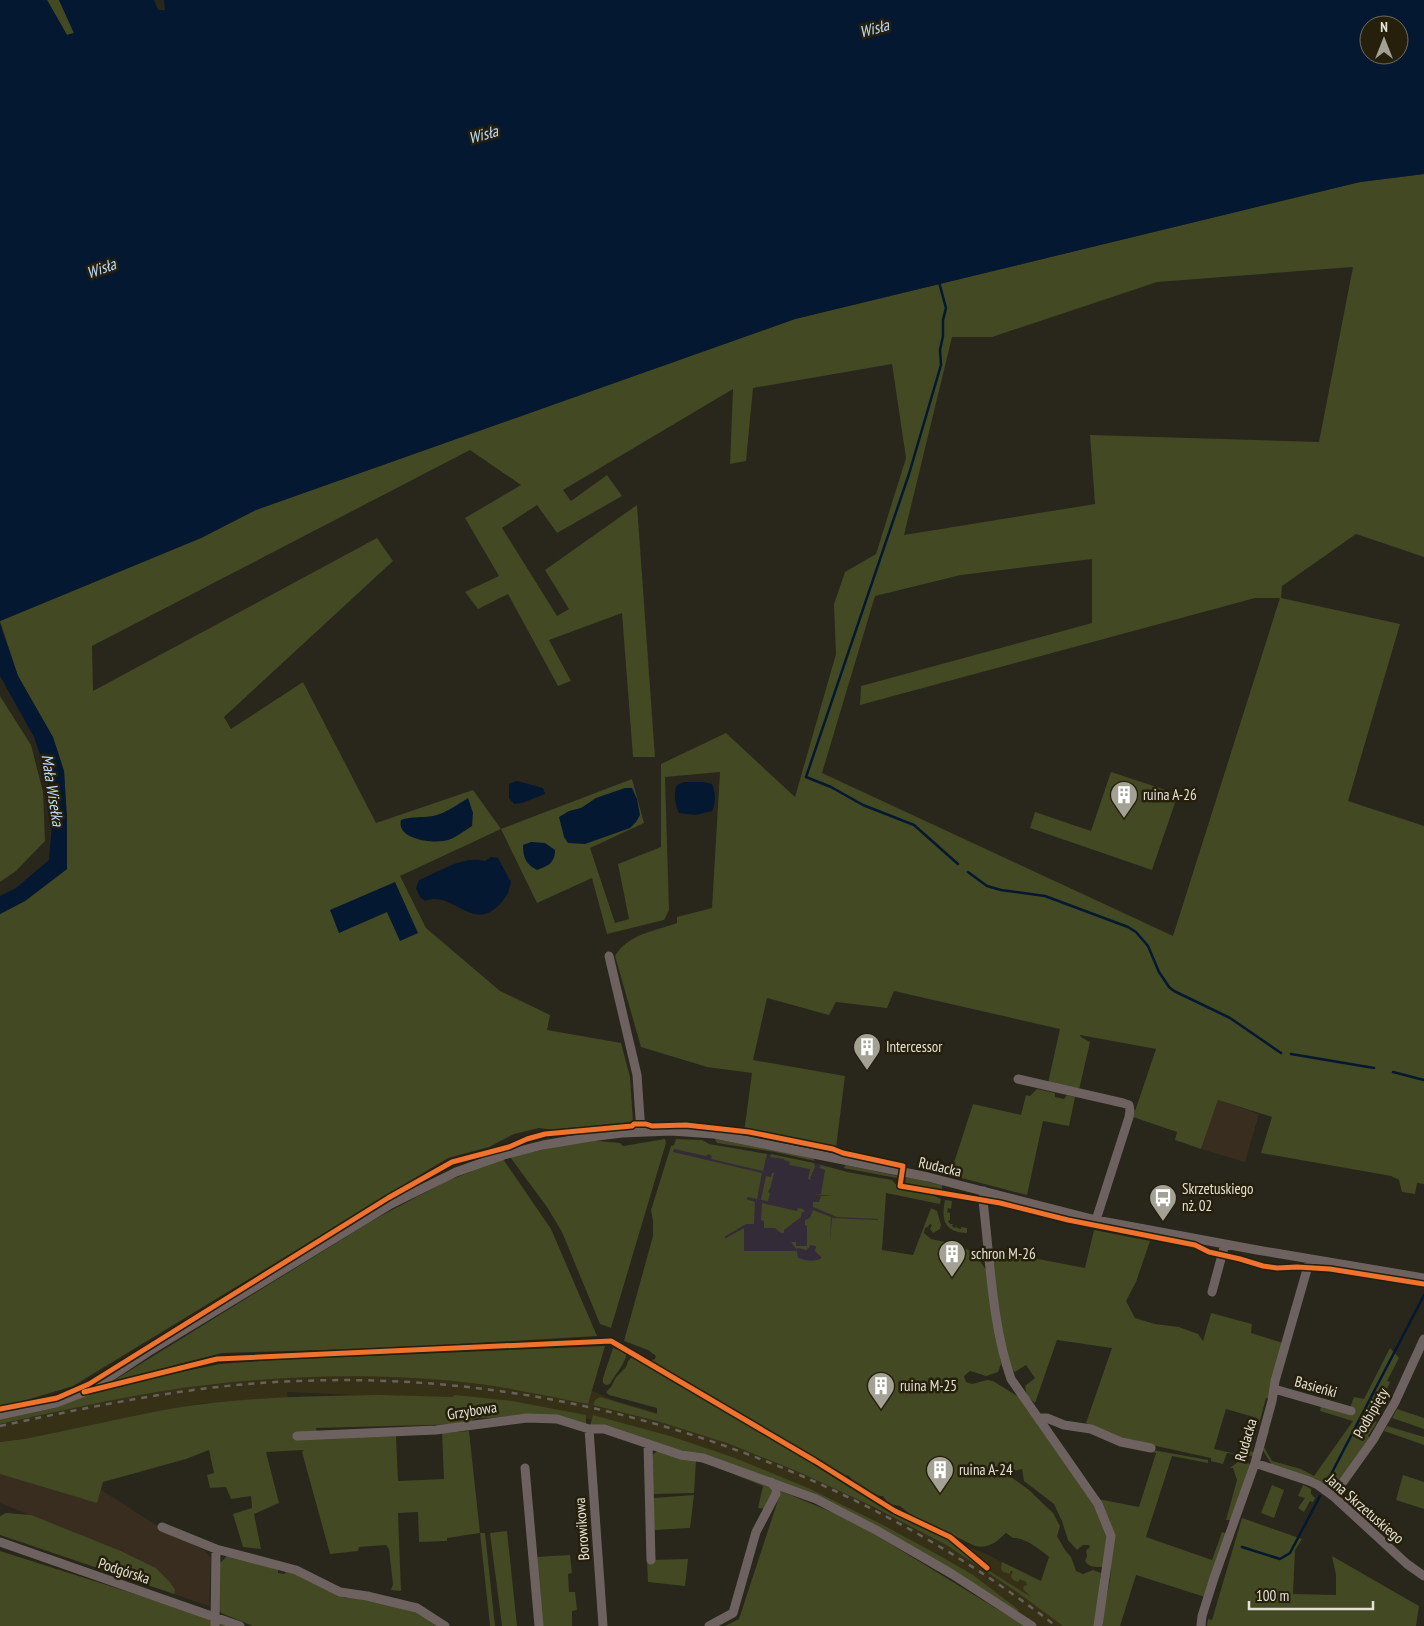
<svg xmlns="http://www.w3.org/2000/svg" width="1424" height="1626" font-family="'PT Sans Narrow',sans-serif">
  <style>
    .built { fill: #363017 }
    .industrial { fill: #392d20 }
    .education { fill: #342b38 }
    .green { fill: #424923; fill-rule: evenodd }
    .water { fill: #041931; fill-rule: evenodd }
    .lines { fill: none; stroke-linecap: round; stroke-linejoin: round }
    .stream { stroke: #041931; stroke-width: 2.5 }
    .minor { stroke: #6e6261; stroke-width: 9 }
    .rail { stroke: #67615c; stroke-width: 2.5; stroke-dasharray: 6 6; stroke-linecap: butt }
    .cycleway-casing { stroke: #251f0c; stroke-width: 8 }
    .cycleway { stroke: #ef722f; stroke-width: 5 }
    .labels { text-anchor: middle; stroke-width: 5; stroke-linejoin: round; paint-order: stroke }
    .poi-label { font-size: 15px; fill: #e4e1d5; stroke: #251f0c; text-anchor: start }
    .street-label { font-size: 15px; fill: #e4e1d5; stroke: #251f0c }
    .water-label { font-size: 16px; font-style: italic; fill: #beddfe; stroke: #251f0c }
  </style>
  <rect width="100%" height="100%" fill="#29261c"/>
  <!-- built -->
  <path class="built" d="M370,1373L592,1391L616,1401L651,1411L740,1441L826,1477L954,1541L987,1554L1040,1582L1069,1626H1036L922,1555L766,1474L624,1428L569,1414L461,1400L287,1392L288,1399L200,1404L24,1439L0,1442V1422L182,1383Z"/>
  <!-- industrial -->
  <path class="industrial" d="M1218,1100L1259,1114L1245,1162L1201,1149Z
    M0,1464L95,1486L156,1525L205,1551L210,1556L211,1560L209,1606L174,1594V1590L170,1582L156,1568L121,1551L0,1503Z"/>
  <!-- education -->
  <path class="education" d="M677,1140H703L709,1144L762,1153L823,1165L847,1172L886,1193L882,1247H852V1267L760,1268L653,1211Z"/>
  <!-- green -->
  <path class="green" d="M47,0H59L74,33L67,35Z
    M1424,174V557L1356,534L1282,586L1281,598L1400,624L1348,801L1424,826V1184L1417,1183L1415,1194L1402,1192L1399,1180L1391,1176L1261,1153L1272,1117L1218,1100L1201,1149L1175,1140L1177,1132L1133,1117L1156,1049L1080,1035L1081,1037L1090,1042L1079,1090L1048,1083L1060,1029L894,991L887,1008L836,1002L829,1015L767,998L753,1060L845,1076L836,1148L744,1132L752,1073L707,1067L641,1047L615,956C628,934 655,931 677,923V917L712,908L720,772L665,777L669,910L664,920L607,934L592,878L537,903L501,829L400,876L426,928L500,991L550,1015L547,1030L621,1043L630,1077L633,1122L554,1130L539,1128L514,1134L489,1147L448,1158L73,1386L0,1408V914L25,901L67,869V820L64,771L53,738L18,676L0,621L201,538L255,510L795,319L1360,182ZM1353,267L1319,442L1090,435L1095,504L904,535L952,337H992L1157,282ZM892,364L906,458L876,554L845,572L834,604L836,654L795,797L726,733L661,764V847L618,864L629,919L615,923L590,848L644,823L632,779L501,829L473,790L376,823L303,682L231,729L224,717L393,561L377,538L93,691L92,646L470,450L521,485L465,518L499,576L465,592L478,609L508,594L558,686L571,681L549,640L622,613L633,757H655L637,505L545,570L569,609L557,616L502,528L537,505L557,533L622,496L607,475L571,501L563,490L733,389L730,464L746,461L753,388ZM1092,559V623L861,686L860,705L1255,598H1280L1173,936L822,773L875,596L961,575ZM387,912L417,933L400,940Z
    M0,696L31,745L43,792L45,841L16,871L0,882Z
    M1111,772L1178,794L1152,870L1030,828L1035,812L1091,831Z
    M1037,1089L1055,1093V1097L1064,1099L1067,1095L1075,1097L1069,1126L1043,1121L1027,1195L950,1175L973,1104L1021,1115L1026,1095L1030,1096Z
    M665,1139L666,1143L611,1328L600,1324L562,1232L547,1207L510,1157L587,1140L620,1143L623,1146Z
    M676,1139L702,1140L709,1144L767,1154L763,1171L711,1159L712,1156L708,1154L706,1156L674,1149L673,1152L762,1173L757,1199L748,1197L746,1199L755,1202L754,1224H746L724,1237L726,1238L744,1228V1251H797L798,1258C806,1261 815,1262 822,1258L815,1251L816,1246L810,1245L809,1248L806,1250L797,1248V1250L791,1242H796V1246H807V1226L805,1225V1220L810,1218L813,1210L831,1217L830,1242L832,1218L878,1220V1226V1219L837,1217L813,1207V1202H819L821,1196H833L814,1194H821L825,1170L819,1168L821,1165L847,1172L892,1180L899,1188L925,1192L941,1199L940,1204L886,1193L882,1250L913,1255L931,1208L937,1211L941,1225L940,1229L933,1233L930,1229L932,1225L930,1224L928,1227L925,1228L924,1233L931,1239L959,1245L974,1253L987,1271L1001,1364L998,1372L986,1376L970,1371L964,1376L966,1382L972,1384L987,1380L993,1381L1019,1397L1101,1516L1107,1537L1103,1567C1096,1567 1089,1568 1085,1561L1087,1556L1086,1551L1090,1547L1089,1545H1083L1077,1550L1068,1540L1062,1521L1054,1504L1024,1481L1022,1469L1009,1472L1003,1470V1467L1009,1466L1011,1469L1013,1468L1012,1462L978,1472L969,1465L966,1468L971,1477L995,1471L1011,1477L1029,1490L1053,1513L1060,1526L1057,1536L1065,1550L1071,1557L1076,1571L1083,1574L1093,1570L1101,1573L1095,1626H1063L1017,1592L948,1546L874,1507L799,1472L727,1443L657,1421L593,1405L595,1400L600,1397L657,1414V1408L609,1395L606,1392L611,1387L616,1377L626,1367L628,1361L633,1356L649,1361L655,1359L656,1356L648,1350L624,1341L653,1236V1221L651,1210L671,1146L674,1145ZM824,1470L849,1476C856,1486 871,1496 883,1496L888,1504L900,1506L911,1515L975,1546C989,1549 996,1542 1006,1533L1013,1538C1024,1537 1041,1550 1049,1557L1041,1581L1002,1562L1001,1569L1003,1572L1010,1574V1571H1013L1011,1576L1013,1580L1018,1582L1020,1579L1026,1582L1027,1585L1024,1586L1023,1589L1031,1597L983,1567L954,1543Z
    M715,1139L813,1158L815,1161L775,1152L717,1143Z
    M771,1154L814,1163L815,1167L810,1178L812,1180L808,1179L810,1169L789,1165L790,1162L784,1160V1159L770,1157Z
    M503,1159L551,1229L597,1336L391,1348L222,1353L113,1381L375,1219L447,1181Z
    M846,1165L897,1176V1178L843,1168Z
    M772,1173H774L771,1186L768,1192L770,1193L768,1201L761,1200L766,1176L771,1177Z
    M906,1177L942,1185V1191L905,1184Z
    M945,1200L952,1201L951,1209L948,1208L947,1212L950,1213V1220L948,1221L950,1224H953L952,1226L955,1228L956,1226L957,1228L961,1229V1227L967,1228V1233C944,1232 941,1220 945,1200Z
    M762,1203L797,1211L798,1208L803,1209L805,1212H802L801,1217L784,1230V1233H781L775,1228H764V1221L761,1220Z
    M1094,1230L1150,1241L1136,1282L1126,1301L1135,1318L1155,1324L1179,1327L1198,1334L1203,1341L1211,1313L1252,1324L1251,1333L1283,1343L1269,1398H1266L1259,1424L1255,1423L1257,1418L1226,1409L1214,1449L1237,1454L1249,1446L1254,1428H1257L1251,1451L1254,1453L1252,1456L1227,1453L1223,1464L1211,1461V1458L1115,1437L1086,1423L1112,1348L1057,1340L1035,1403L1027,1396L1025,1386L1035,1378L1026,1365L1015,1372L1012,1370L1002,1340L992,1250L1085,1268Z
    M605,1346L588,1404C553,1397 516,1389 480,1384C378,1371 265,1375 163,1391C108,1400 54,1412 0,1424V1419L55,1408L103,1388L220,1364L273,1360Z
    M613,1348L627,1353C624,1366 616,1373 610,1384L606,1385L603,1383V1378Z
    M1390,1348L1399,1358L1387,1381L1390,1382L1383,1398L1377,1401L1379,1407L1374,1416H1371L1373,1421L1377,1422L1368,1436L1371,1438L1336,1485L1328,1487L1312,1478L1272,1465L1262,1449L1267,1431H1269L1264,1447L1272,1461L1301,1469L1314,1476L1353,1421L1320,1411L1321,1406L1352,1416L1353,1412L1350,1408L1354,1397L1364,1399Z
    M379,1395L452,1397L455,1395L512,1401L586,1415V1425L563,1417L476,1418L466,1424L316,1428L318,1438L396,1436L398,1481L444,1479L442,1433L469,1431L480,1533H485L495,1626H490L480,1533L447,1538V1541L419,1542L418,1512L398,1513L401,1591L391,1590L393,1584L389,1549L386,1545L359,1547L358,1551L330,1554L302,1452L304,1450L266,1452L279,1503L254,1514L261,1549L243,1547L233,1514L252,1508L251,1496L231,1499L226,1487L210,1488L207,1475L214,1473L209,1450L186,1459L103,1482L97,1503L0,1474V1442L24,1439C76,1429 128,1416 181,1407C246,1397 313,1396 379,1395Z
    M1397,1409L1424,1418V1429L1392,1418Z
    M593,1415L670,1436L735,1458L808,1488L883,1525L942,1557L973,1575L1019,1610L1016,1613L846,1511L678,1450L590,1426Z
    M1387,1426L1424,1437V1445L1384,1431Z
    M659,1450L696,1460L694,1493L653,1494L652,1455Z
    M1153,1450L1208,1460V1463L1172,1456L1146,1537L1212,1560L1222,1532L1227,1534L1205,1597L1136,1575L1120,1626H1103V1614L1110,1580L1113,1539L1098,1499L1139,1507L1156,1453L1151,1452Z
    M1239,1461L1250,1464L1231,1520H1226L1237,1480L1233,1468H1230Z
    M721,1467L770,1485L772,1494L767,1509L758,1508L763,1486L718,1468Z
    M1403,1475L1424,1482V1509L1396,1500Z
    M1272,1485L1284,1490L1274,1518L1261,1513Z
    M1303,1485L1311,1489V1494L1315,1498L1313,1502L1310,1501L1304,1512L1298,1508L1305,1498L1298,1496Z
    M781,1491L853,1521L1025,1626H725L739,1619Z
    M694,1495L690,1528L654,1530L653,1498Z
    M6,1513L31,1515L121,1551L156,1568L170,1582L175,1590L174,1594L0,1535V1516Z
    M1242,1518L1302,1539L1295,1550L1293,1594L1336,1595V1575L1332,1556L1419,1606L1416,1626H1207L1208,1619L1212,1620Z
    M507,1531L517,1626H502L490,1533Z
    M0,1551L201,1615L230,1626H0Z
    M570,1555L572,1573L568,1574L569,1592H575L577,1610L572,1611V1626H541L536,1557Z
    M227,1556L278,1568V1573L285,1574L286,1569L345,1598H359L413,1610L436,1626H253L221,1613L219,1609L220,1563Z
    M688,1559L685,1586L648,1582L647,1560Z"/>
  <!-- water -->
  <path class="water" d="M0,0H47L67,35L74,33L59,0H154L158,10H165L164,0H1424V174L1360,182L795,319L256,510L201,538L0,621ZM1369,25H1399V55H1369Z
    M0,624L18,676L53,737L64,771L67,820V869L25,901L0,914V896L16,888L49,860L53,812L46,772L34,737L0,676Z
    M517,781L543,788L545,794L522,803L514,804L509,798V784Z
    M684,782H704L712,784C716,794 716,801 712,811L696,815L679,813C675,805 673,793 677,785Z
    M625,788H632L637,799L640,815L636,822L630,828L585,844L568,843L564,837L559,817L569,811L581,808L596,798Z
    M468,798L473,813L472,826C464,831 457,837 448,840C435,844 396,840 401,820C412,816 422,818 433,816C446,813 457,805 468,798Z
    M531,842L545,843L555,850C555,863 548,866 537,870C526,864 523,858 523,845Z
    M491,857L498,858L511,882C509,893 506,898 498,906C471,932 453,890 425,901L420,897L416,888L419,880C439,872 463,855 485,861Z
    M395,882L418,933L400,941L387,912L339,933L330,910Z"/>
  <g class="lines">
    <!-- stream -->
    <path class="stream" d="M939,282L946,308L943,320V336L940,350L941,365L909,474L806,777L831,787L863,805L914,825L958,864
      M968,872L987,886L1001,890L1045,896L1128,927L1136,932L1148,946L1159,972L1169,987L1174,991L1230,1018L1281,1053
      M1291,1054L1374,1068
      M1393,1072L1424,1080
      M1326,1484L1424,1295
      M1242,1547L1280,1559L1290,1553L1320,1496"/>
    <!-- minor -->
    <path class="minor" d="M609,956L637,1075L641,1132
      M1018,1079L1123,1103L1129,1105L1130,1111L1129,1117L1096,1220
      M984,1191L983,1201C990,1258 992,1326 1011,1379L1098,1504L1111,1536L1098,1626
      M1212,1292L1225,1244
      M1274,1389L1351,1411
      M0,1415L56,1403L92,1389L148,1352L391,1204L456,1172L504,1155L543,1145L590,1137L622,1133L671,1131L714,1134L928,1177L1096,1220L1257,1250L1424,1278
      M1040,1421L1042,1418H1047L1064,1425L1091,1429L1121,1442L1151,1448
      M589,1429L603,1626
      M297,1436L436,1430L527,1418L557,1419L589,1429H604L681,1455L703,1458L816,1499L876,1530L952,1574L1032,1626
      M648,1444L651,1560
      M1255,1463L1309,1481L1318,1485L1333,1496L1407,1564L1424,1576
      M525,1468L539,1626
      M1333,1496L1373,1440L1395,1402L1424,1339
      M162,1527L216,1549L296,1570L340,1592L367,1596L417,1608L445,1626
      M0,1542L240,1626
      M215,1626L216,1549
      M709,1626L733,1613L756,1532L776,1494V1489L771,1482
      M1201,1626L1202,1616L1214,1578L1255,1463L1272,1401L1275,1381L1310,1259"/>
    <!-- rail -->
    <path class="rail" d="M0,1426C99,1405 198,1384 299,1381C570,1370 842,1460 1056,1626"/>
    <defs>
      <path id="cycleway" d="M84,1392L217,1359L611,1341L815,1461L895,1511L950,1537L987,1568
        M0,1409L57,1398L89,1384L388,1198L452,1162L509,1147L527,1139L545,1134L632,1126L634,1124H646L652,1126L686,1125L749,1132L833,1149L843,1153L903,1166L900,1186L1000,1203L1068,1220L1195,1245L1209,1252L1240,1259L1263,1266L1277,1268L1297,1267L1330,1269L1424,1284"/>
    </defs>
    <!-- cycleway casing -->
    <use href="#cycleway" class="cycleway-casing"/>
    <!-- cycleway -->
    <use href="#cycleway" class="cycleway"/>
  </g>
  <!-- icons -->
  <defs>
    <symbol id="building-pin" viewBox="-11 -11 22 30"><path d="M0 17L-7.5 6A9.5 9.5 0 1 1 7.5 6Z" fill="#a3a094" stroke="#251f0c"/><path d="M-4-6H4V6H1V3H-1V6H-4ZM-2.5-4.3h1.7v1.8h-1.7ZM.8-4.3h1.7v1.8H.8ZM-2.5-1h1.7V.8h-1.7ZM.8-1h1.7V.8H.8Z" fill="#fff"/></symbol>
    <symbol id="bus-pin" viewBox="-11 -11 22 30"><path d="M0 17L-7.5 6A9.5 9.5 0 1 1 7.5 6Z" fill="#a3a094" stroke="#251f0c"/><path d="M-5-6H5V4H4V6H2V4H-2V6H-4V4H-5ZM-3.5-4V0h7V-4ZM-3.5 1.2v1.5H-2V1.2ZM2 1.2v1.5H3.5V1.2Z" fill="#fff"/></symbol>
  </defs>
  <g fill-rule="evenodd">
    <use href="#building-pin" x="1108" y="779" width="32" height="43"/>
    <use href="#building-pin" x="851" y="1031" width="32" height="43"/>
    <use href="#bus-pin" x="1147" y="1182" width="32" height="43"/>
    <use href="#building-pin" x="936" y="1238" width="32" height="43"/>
    <use href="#building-pin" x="865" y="1370" width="32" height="43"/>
    <use href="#building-pin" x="924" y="1454" width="32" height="43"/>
  </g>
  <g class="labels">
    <!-- poi labels -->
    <g class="poi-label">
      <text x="1143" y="800">ruina A-26</text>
      <text x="886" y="1052">Intercessor</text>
      <text x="1182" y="1194">Skrzetuskiego<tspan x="1182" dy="17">nż. 02</tspan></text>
      <text x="971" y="1259">schron M-26</text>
      <text x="900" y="1391">ruina M-25</text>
      <text x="959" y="1475">ruina A-24</text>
    </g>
    <!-- street labels -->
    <g class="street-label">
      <text transform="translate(940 1167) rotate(13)" y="5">Rudacka</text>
      <text transform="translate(1316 1387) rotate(16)" y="5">Basieńki</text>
      <text transform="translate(472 1411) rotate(-9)" y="5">Grzybowa</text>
      <text transform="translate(1371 1413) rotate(-60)" y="5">Podbipięty</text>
      <text transform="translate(1246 1440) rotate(-74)" y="5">Rudacka</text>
      <text transform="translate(1365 1509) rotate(41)" y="5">Jana Skrzetuskiego</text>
      <text transform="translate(582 1529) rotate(-94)" y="5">Borowikowa</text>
      <text transform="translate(124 1571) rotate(18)" y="5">Podgórska</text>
    </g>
    <!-- water labels -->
    <g class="water-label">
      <text transform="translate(874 28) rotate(-15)" y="6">Wisła</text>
      <text transform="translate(483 134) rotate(-15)" y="6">Wisła</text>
      <text transform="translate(101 268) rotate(-20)" y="6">Wisła</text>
      <text transform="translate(53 790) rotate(81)" y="6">Mała Wisełka</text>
    </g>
  </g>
  <!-- north arrow -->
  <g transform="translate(1384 40)"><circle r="24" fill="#251f0c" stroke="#716d5c"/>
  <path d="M0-4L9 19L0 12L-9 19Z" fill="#a3a094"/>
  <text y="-8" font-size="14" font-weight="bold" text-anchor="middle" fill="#e4e1d5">N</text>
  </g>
  <!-- scale -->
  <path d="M1249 1601v8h124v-8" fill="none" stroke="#e4e1d5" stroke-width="2.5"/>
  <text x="1256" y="1601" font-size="15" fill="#e4e1d5" stroke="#251f0c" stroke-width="4" paint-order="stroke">100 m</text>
</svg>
